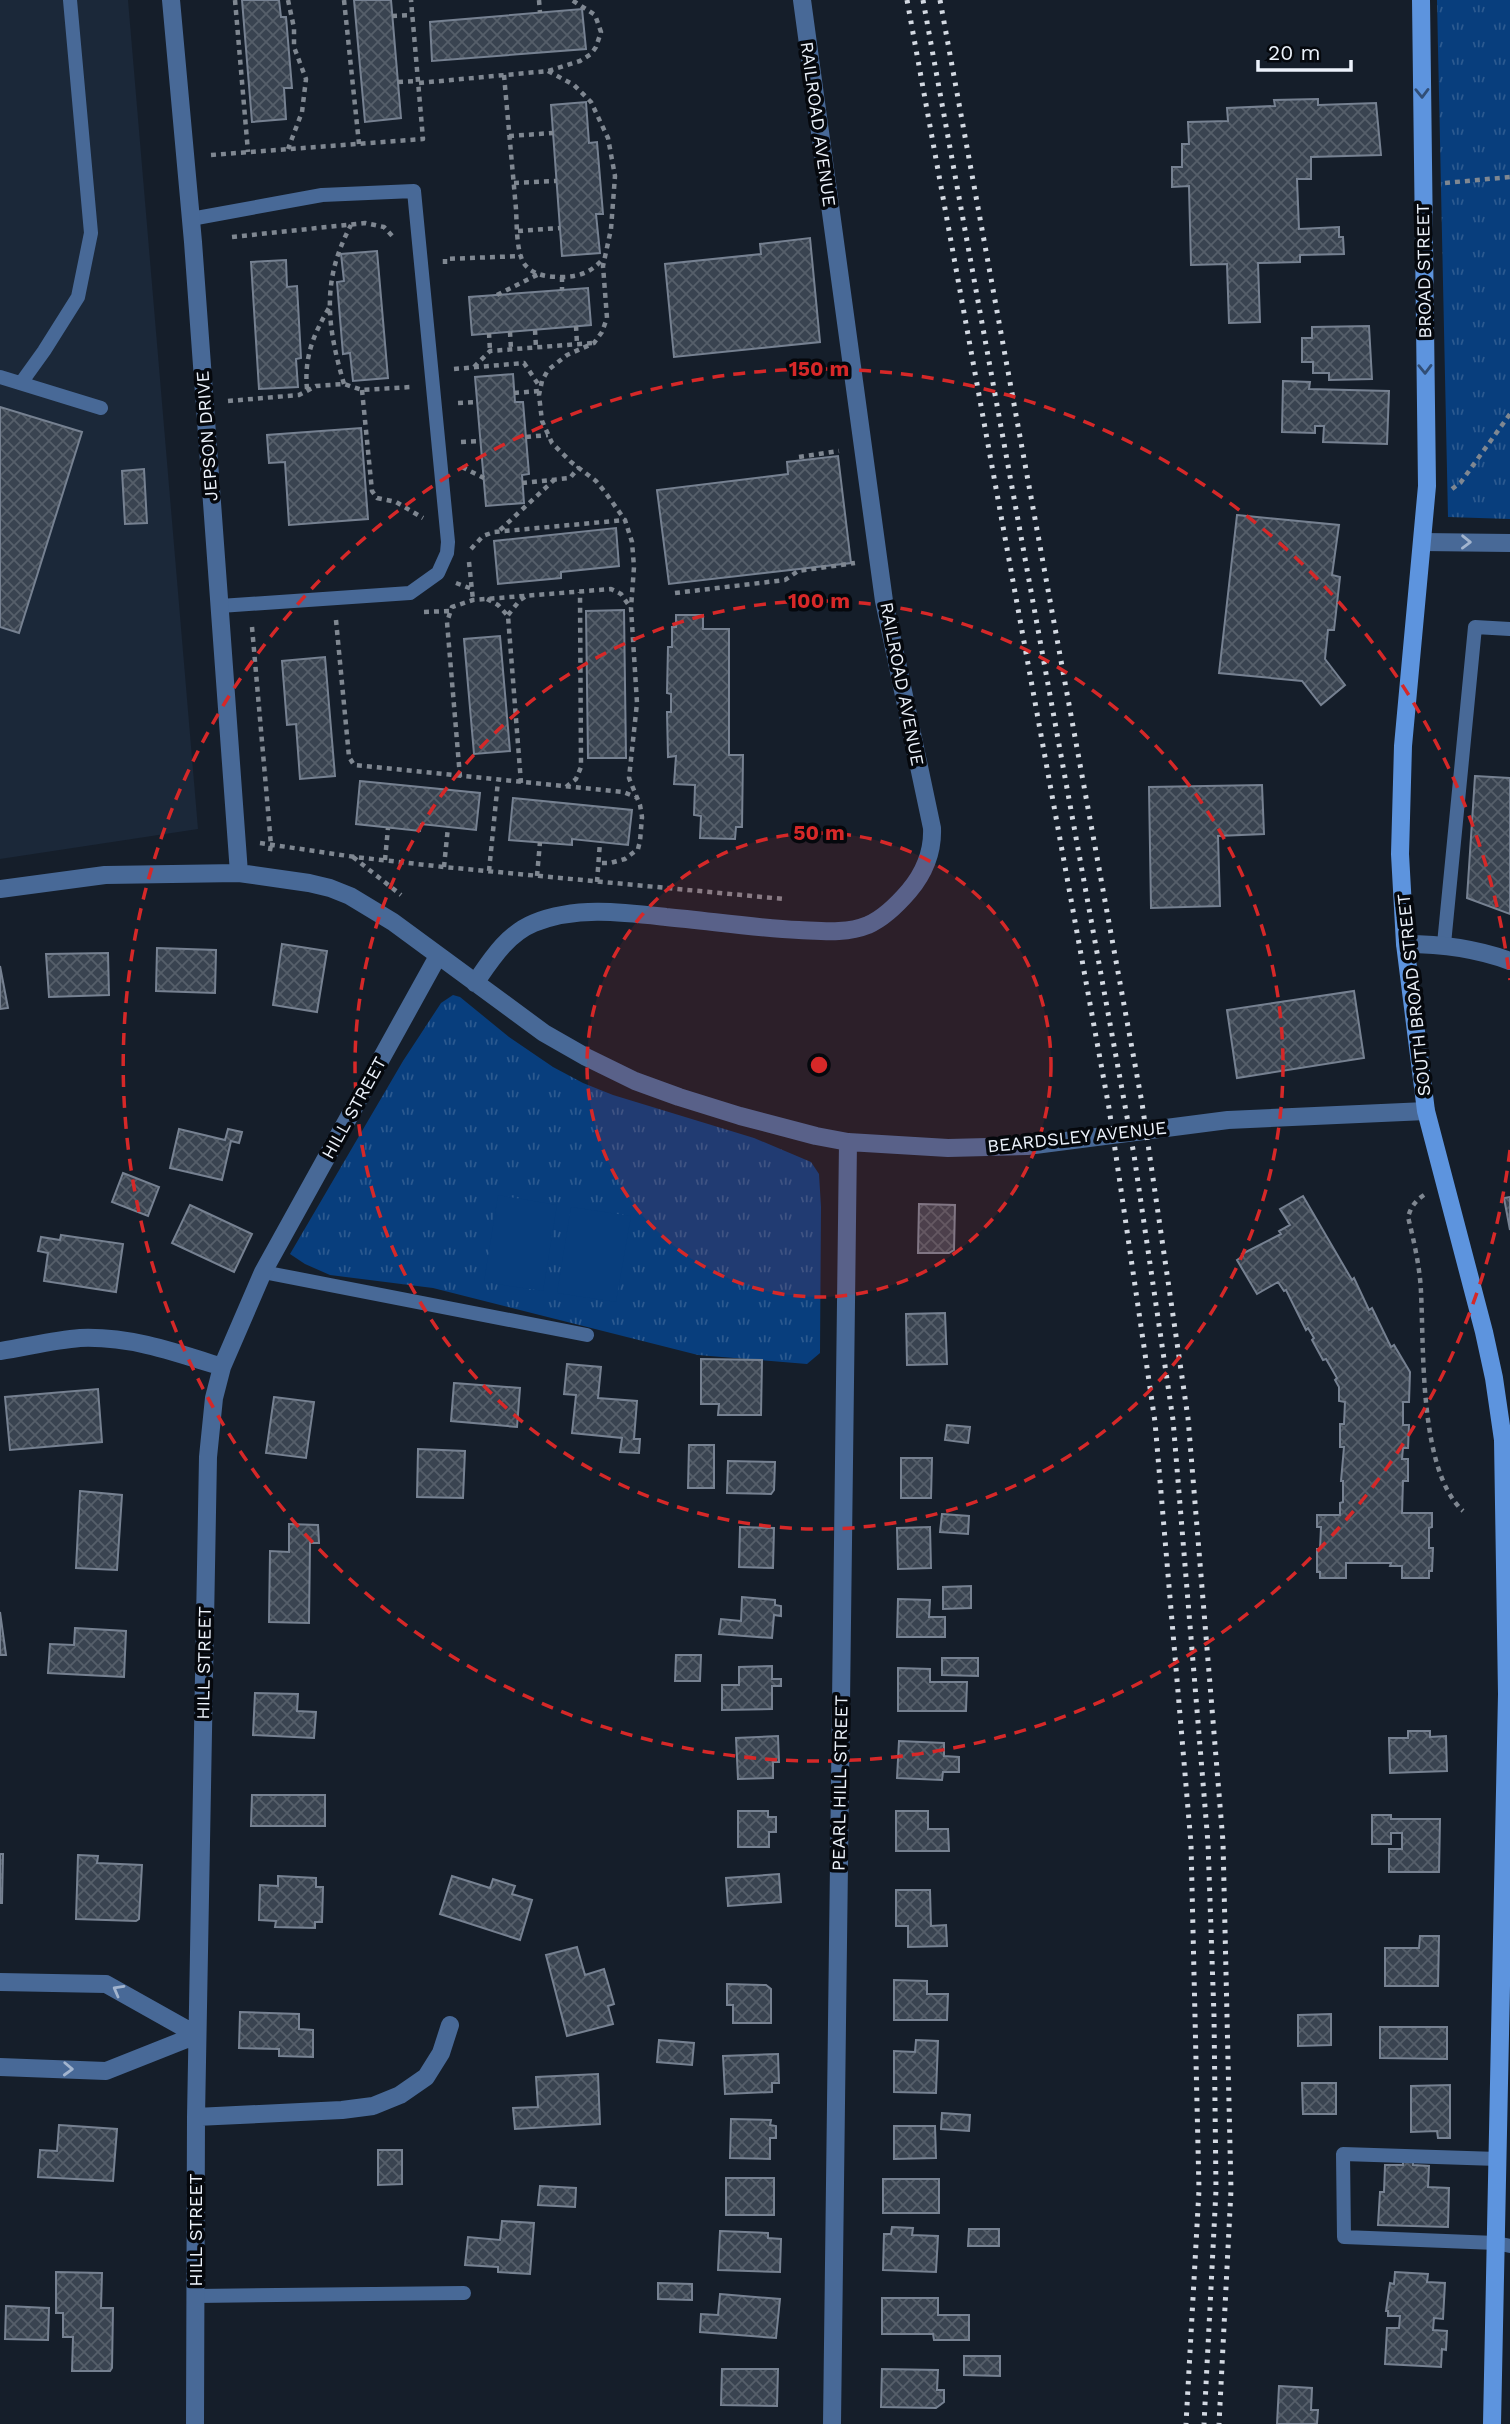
<svg xmlns="http://www.w3.org/2000/svg" width="1510" height="2424" font-family="'Work Sans',sans-serif">
  <style>
    .built { fill: #1b2839 }
    .grass { fill: url(#grass-tufts) }
    .pitch { fill: #083e7d }
    .building { fill: url(#building-cross-hatch); stroke: #768191; stroke-width: 2 }
    .lines { fill: none; stroke-linecap: round; stroke-linejoin: round }
    .path { stroke: #7f8791; stroke-width: 4.5; stroke-dasharray: 5 5; stroke-linecap: butt }
    .lane { stroke: #486997; stroke-width: 14 }
    .street { stroke: #486997; stroke-width: 18 }
    .secondary { stroke: #5d94de; stroke-width: 18 }
    .rail { stroke: #d3d9e2; stroke-width: 5; stroke-dasharray: 3.5 7; stroke-linecap: butt }
    .oneway { stroke: #314e76 }
    .oneway2 { stroke: #a2b4ce }
    .ring { fill: none; stroke: #d62828; stroke-width: 3.5; stroke-dasharray: 12 9 }
    .labels { text-anchor: middle; stroke-width: 7; stroke-linejoin: round; paint-order: stroke }
    .street-label { font-size: 18px; fill: #ecf2fb; stroke: #05080d }
    .centre { fill: #d62828; stroke: #05080d; stroke-width: 3.5 }
    .ring-label { font-size: 21px; text-anchor: middle; font-weight: bold; fill: #d62828; stroke: #05080d; stroke-width: 7; stroke-linejoin: round; paint-order: stroke }
  </style>
  <defs>
    <pattern id="grass-tufts" width="24" height="20" patternUnits="userSpaceOnUse" patternTransform="scale(1.75)"><rect width="24" height="20" fill="#083e7d"/><path d="M3 7l-1-3M5 7V3M7 7l1-3M15 17l-1-3M17 17v-4M19 17l1-3" fill="none" stroke="#2c5a90"/></pattern>
    <pattern id="building-cross-hatch" width="8" height="8" patternUnits="userSpaceOnUse" patternTransform="scale(1.75)"><rect width="8" height="8" fill="#394350"/><path d="M0 0l8 8M0 8l8-8" fill="none" stroke="#565f6a"/></pattern>
  </defs>
  <rect width="100%" height="100%" fill="#151e2a"/>
  <!-- built -->
  <path class="built" d="M0,0H128L198,829L0,859Z"/>
  <!-- grass -->
  <path class="grass" d="M1437,0H1510V519L1448,517Z
    M453,995L460,997L509,1037L553,1067L583,1083L613,1095L754,1138L811,1162L819,1174L821,1207L820,1353L807,1364L698,1355L433,1288L330,1275L305,1264L290,1254L403,1061L441,1003Z"/>
  <!-- pitch -->
  <path class="pitch" d="M498,1195L557,1205L543,1291L484,1282Z
    M571,1207L631,1216L616,1302L557,1293Z"/>
  <!-- building -->
  <path class="building" d="M242,0H279L281,17H286L292,88H284L286,119L252,122Z
    M354,0H391L401,118L365,122Z
    M582,9L586,49L432,61L430,22Z
    M1318,99V105L1376,103L1381,155L1311,157V179H1297L1299,229L1339,227V237H1343L1344,254L1300,255V262L1258,263L1260,322L1229,323L1227,264L1191,265L1189,186L1172,187V167H1182V144H1189L1188,122L1228,121L1227,108L1275,106L1274,100Z
    M586,102L589,143L597,142L603,214H596L600,253L562,256L551,105Z
    M810,238L820,342L674,357L665,264L761,254L760,244Z
    M377,251L388,378L353,381L350,353L343,354L337,282L344,281L341,254Z
    M286,260L287,287L297,286L301,358L296,359L298,387L259,389L251,262Z
    M588,288L591,325L472,335L469,297Z
    M1369,326L1372,379L1329,380V373H1313V362H1302V338H1312V327Z
    M513,374L515,402H523L529,474L522,475L524,503L486,506L475,377Z
    M1283,381L1310,382L1309,389L1389,391L1387,444L1323,442L1324,426H1315V433L1282,432Z
    M0,407L82,432L19,633L0,627Z
    M361,428L368,519L289,525L285,462L269,463L267,435Z
    M838,456L851,563L669,584L657,490L788,474L787,462Z
    M144,469L147,523L125,524L122,471Z
    M1237,515L1339,525L1332,575L1340,577L1334,630H1328L1325,659L1345,685L1321,705L1302,681L1219,673Z
    M616,528L619,566L561,572V578L498,584L494,541Z
    M624,610L626,758H588L586,611Z
    M676,615H703V629H729V755H743L742,827H736L735,839L700,838L701,816L694,815L695,785L674,784L676,756L668,757L667,712H671V694L667,693L668,647H672V627H676Z
    M500,636L510,751L474,754L464,639Z
    M325,657L335,776L300,779L296,724L287,725L282,661Z
    M1475,776L1510,778V914L1467,898Z
    M360,781L480,793L476,830L421,824L420,831L356,824Z
    M1262,785L1264,834L1218,836L1220,906L1151,908L1149,787Z
    M513,798L632,810L628,845L572,839V845L509,840Z
    M282,944L327,951L317,1012L273,1005Z
    M157,948L216,950L215,993L156,991Z
    M108,953L109,995L49,997L46,954Z
    M0,966L8,1008L0,1009Z
    M1354,991L1364,1058L1237,1078L1227,1010Z
    M179,1129L225,1140L228,1129L242,1132L239,1143L231,1141L222,1180L170,1168Z
    M123,1173L159,1187L148,1216L112,1202Z
    M1303,1196L1352,1280L1354,1278L1369,1310L1372,1308L1391,1347L1394,1345L1410,1372L1409,1402H1403V1425H1409L1408,1448H1403L1402,1459H1408V1481H1403L1402,1513H1432V1527L1429,1528V1548H1433L1432,1571H1429V1578H1402V1566H1390L1391,1563H1346V1578H1320V1572H1317V1549H1320L1321,1527H1317V1515H1340V1503L1343,1502V1481H1341L1344,1447H1340V1424H1344L1345,1402L1339,1401V1387L1335,1380L1337,1378L1326,1359L1323,1360L1312,1340L1314,1338L1308,1328L1306,1330L1286,1290L1284,1291L1278,1282L1257,1294L1237,1260L1243,1256L1242,1254L1281,1234L1279,1231L1290,1225L1280,1209Z
    M1510,1197V1230L1504,1198Z
    M919,1204L955,1205L954,1250L949,1253H918Z
    M190,1205L252,1234L234,1272L172,1243Z
    M61,1235L123,1244L116,1292L44,1281L48,1253L38,1251L41,1237L60,1240Z
    M945,1313L947,1364L907,1365L906,1314Z
    M701,1359L762,1360L761,1415H718L719,1404H701Z
    M567,1364L601,1367L598,1398L637,1401L634,1439H640L639,1453L620,1452L622,1438L572,1433L576,1395L564,1394Z
    M454,1383L520,1388L517,1427L451,1421Z
    M98,1389L102,1442L10,1450L5,1397Z
    M274,1397L314,1402L306,1458L266,1453Z
    M947,1425L970,1427L968,1443L945,1440Z
    M689,1445H714V1488H688Z
    M418,1449L465,1451L463,1498L417,1497Z
    M901,1458H932L931,1498H901Z
    M728,1461L775,1462L774,1490L771,1494L727,1493Z
    M80,1491L122,1495L117,1570L76,1568Z
    M942,1514L969,1516L968,1534L940,1532Z
    M289,1524L318,1525L319,1543H310L309,1623L269,1622L270,1551L289,1552Z
    M740,1527L774,1528L773,1568L739,1567Z
    M930,1527L931,1568L898,1569L897,1528Z
    M971,1586V1608L943,1609V1587Z
    M742,1597L775,1600V1605L781,1606V1616L774,1615L772,1638L719,1634L721,1619L741,1621Z
    M898,1599L930,1600L929,1617H945V1637H897Z
    M0,1612L6,1655H0Z
    M75,1628L126,1631L124,1677L48,1673L50,1644L74,1645Z
    M676,1655H701L700,1681H675Z
    M942,1658H978V1676L942,1675Z
    M772,1666V1679H781V1686H772V1709L722,1710V1685H739V1667Z
    M898,1668L930,1669V1682H967L966,1711H898Z
    M255,1693L298,1694L297,1711L316,1712L314,1738L253,1735Z
    M1408,1731H1430V1737L1446,1736L1447,1771L1390,1773L1389,1738H1408Z
    M778,1736L779,1762H773V1778L738,1779L736,1738Z
    M899,1741L944,1743V1756L959,1757V1772H943L942,1780L897,1778Z
    M252,1795H325V1826H251Z
    M738,1811H768V1817H776V1832H769V1847H738Z
    M896,1811H928V1829H948L949,1851H896Z
    M1372,1815H1391V1819H1440L1439,1872H1389V1849H1402V1833H1391V1844H1372Z
    M0,1854H3L2,1903H0Z
    M78,1855L98,1856L97,1863L142,1865L139,1919L136,1921L76,1919Z
    M779,1874L781,1902L728,1906L726,1878Z
    M278,1876L316,1878V1887H323L322,1922H315V1928L275,1927L276,1921L259,1920L260,1885L278,1886Z
    M452,1876L490,1888L493,1879L515,1886L512,1894L532,1900L520,1940L440,1914Z
    M896,1890H930L931,1926L946,1925L947,1946L908,1947V1926H896Z
    M1420,1936H1439L1438,1986H1385V1948H1419Z
    M577,1947L585,1975L604,1969L614,2004L608,2006L613,2024L567,2036L546,1955Z
    M894,1980L927,1981V1994H948L947,2020H894Z
    M727,1984L766,1985L771,1989V2023H733V2005H727Z
    M240,2012L299,2014V2029L313,2030V2057L279,2056V2049L239,2048Z
    M1331,2014V2045L1298,2046V2015Z
    M1380,2027H1447V2059L1380,2058Z
    M659,2040L694,2043L692,2065L657,2062Z
    M916,2040L938,2041L936,2093L894,2092V2051L915,2052Z
    M778,2054L779,2083H772V2092L725,2094L723,2056Z
    M598,2074L600,2124L515,2129L513,2108L538,2107L536,2077Z
    M1302,2083H1336V2114H1303Z
    M1450,2085V2138H1438L1437,2131L1411,2132V2086Z
    M942,2113L970,2115L969,2131L941,2129Z
    M731,2119L771,2120L770,2125L776,2126V2138H770V2159L730,2158Z
    M59,2125L117,2129L113,2181L38,2177L40,2150L57,2151Z
    M894,2126H935L936,2158L894,2159Z
    M378,2150H402V2184L378,2185Z
    M1403,2161H1413V2165L1429,2166L1428,2187L1449,2188L1448,2227L1378,2225L1380,2192H1384L1385,2165H1403Z
    M726,2178H774V2215H726Z
    M883,2179H939V2213H883Z
    M540,2186L576,2188L575,2207L538,2205Z
    M502,2221L534,2223L530,2274L498,2272V2267L465,2265L468,2237L500,2240Z
    M892,2227L913,2228L912,2235L938,2236L936,2272L883,2270L884,2234H891Z
    M969,2229H999V2246H968Z
    M720,2231L768,2233V2238L781,2239L780,2272L718,2270Z
    M56,2272L102,2273L101,2308H113L112,2368L110,2371H72L73,2337H63V2313H56Z
    M1395,2272L1428,2274L1427,2282L1445,2283L1443,2319L1434,2318L1433,2330L1447,2331L1446,2350L1442,2349L1441,2367L1385,2364L1387,2328H1399L1400,2316H1388V2311H1386L1390,2283L1394,2284Z
    M658,2283L692,2284V2300L658,2299Z
    M720,2294L780,2299L776,2338L700,2332L701,2314L718,2315Z
    M882,2298H938V2315H969V2340H934L933,2334H882Z
    M6,2306L49,2308L48,2340L5,2339Z
    M964,2356H1000V2376L964,2375Z
    M722,2369H778L777,2406L721,2405Z
    M882,2369L938,2370L937,2390H944V2402L936,2408L881,2407Z
    M1279,2386L1312,2388L1311,2410H1318L1317,2424H1277Z"/>
  <g class="lines">
    <!-- path -->
    <path class="path" d="M235,0L248,152
      M288,0L294,28V47L306,79L302,112L288,149
      M344,0L359,144
      M539,0L540,13
      M392,16L412,15
      M548,71L574,85L591,102L608,138L615,176L611,229L603,266L607,318L602,332L594,343L567,355L548,370L542,381L539,395L542,421L552,443L571,462L596,481L605,492L625,520L632,542L634,567L631,608L637,703L629,778L640,805L642,817L640,841L638,849L625,859L610,863H599
      M504,75C508,120 512,164 516,209C517,225 516,247 523,262C531,275 547,277 561,277C580,277 591,272 603,259
      M398,82L418,81
      M419,83L548,71L580,61L591,54L596,47L601,32L595,15L572,0
      M509,136L553,133
      M211,155L423,139L411,0
      M514,183L556,181
      M1445,183L1510,177
      M518,231L560,228
      M232,237L365,223L384,227L395,239
      M445,264V259L521,256
      M562,277V290
      M497,295L539,274
      M576,326L577,344
      M535,330L536,348
      M510,332L511,349
      M489,333L490,351
      M474,367L490,351L592,343
      M454,369L524,363L540,387
      M344,384C327,326 321,281 351,225
      M307,389C304,358 313,335 329,308
      M362,390L372,491L377,498L396,502L423,518
      M514,393L539,391
      M228,401L299,395L316,386L344,384L362,390L411,387
      M458,403L477,402
      M526,437L548,435
      M461,442L481,441
      M799,457L839,451
      M462,467L484,478
      M522,483L570,478L579,467
      M1452,489L1461,482L1510,414
      M500,530L554,480
      M471,549L483,536L494,532L625,520
      M469,562L473,600
      M456,583L472,589
      M675,593L785,580L798,571L855,563
      M487,599L498,605L508,616L521,783
      M424,612L450,611
      M508,615L520,600L526,596
      M336,620L349,757L354,765L623,792L636,797
      M252,627L271,845L269,856
      M460,777L447,622L452,607L473,600L611,589L621,594L630,607
      M566,787L576,779L581,767L580,592
      M260,843L355,857L444,867L784,899
      M353,857L401,895
      M385,860L388,828
      M444,867L448,827
      M489,871L498,781
      M537,876L540,842
      M597,882L600,842
      M1424,1195C1415,1201 1411,1207 1408,1217C1414,1241 1420,1268 1421,1292C1424,1350 1419,1471 1463,1511"/>
    <!-- lane -->
    <path class="lane" d="M191,219L322,195L414,191L448,542L447,553L438,573L410,593L220,606
      M0,377L101,408
      M21,383L44,351L78,297L91,233L70,0
      M1444,944L1475,627L1510,629
      M263,1272L587,1335
      M1498,2159L1343,2154L1344,2237L1496,2243L1510,2246
      M196,2296L464,2293"/>
    <!-- street -->
    <path class="street" d="M171,0L193,242L239,873
      M1422,542L1510,543
      M0,889L105,875L239,873L309,883L330,888L350,896L393,922L544,1033L586,1057L635,1081L679,1097L740,1116L816,1136L848,1142L948,1148L1027,1146L1228,1120L1426,1111
      M1405,944C1442,944 1475,948 1510,961
      M475,983C491,960 507,934 534,923C576,906 622,912 666,917C710,921 755,928 799,930C822,931 846,934 868,925C884,918 897,905 909,891C924,873 933,852 932,828L884,601L802,0
      M0,1351C26,1347 54,1340 80,1338C130,1336 175,1352 222,1367
      M0,1982L106,1984L197,2035L106,2071L0,2067
      M196,2117L342,2110L373,2106L400,2095L426,2077L441,2053L450,2025
      M195,2424L196,2117L208,1457L214,1398L222,1367L263,1272L438,956
      M832,2424L848,1142"/>
    <!-- secondary -->
    <path class="secondary" d="M1421,0L1427,486L1403,746L1400,854L1405,944L1426,1111L1484,1332L1494,1378L1503,1440L1507,1694L1492,2424"/>
    <!-- rail -->
    <path class="rail" d="M907,0L1109,1108L1155,1422L1191,1844L1199,2190L1186,2424
      M923,0L1134,1155L1173,1420L1208,1843L1214,2016L1216,2190L1204,2424
      M940,0L1142,1103L1188,1418L1223,1842L1231,2190L1219,2424"/>
  </g>
  <!-- one-way arrows -->
  <defs><path id="oneway-chevron" d="M-2-3.5L2.5 0L-2 3.5" fill="none" stroke-width="1.6" stroke-linecap="round" stroke-linejoin="round" transform="scale(1.75)"/></defs>
  <g class="oneway">
    <use href="#oneway-chevron" transform="translate(1422 93) rotate(89)"/>
    <use href="#oneway-chevron" transform="translate(1425 369) rotate(89)"/>
  </g>
  <g class="oneway2">
    <use href="#oneway-chevron" transform="translate(1466 542) rotate(1)"/>
    <use href="#oneway-chevron" transform="translate(118 1990) rotate(-151)"/>
    <use href="#oneway-chevron" transform="translate(68 2069) rotate(2)"/>
  </g>
  <!-- distance rings -->
  <circle cx="819" cy="1065" r="232" fill="#d62828" fill-opacity=".12"/>
  <g class="ring">
    <circle cx="819" cy="1065" r="232"/>
    <circle cx="819" cy="1065" r="464"/>
    <path d="M1510 1150A696 696 0 1 1 1510 980"/>
  </g>
  <g class="labels">
    <!-- street labels -->
    <g class="street-label">
      <text transform="translate(818 124) rotate(82)" y="6">RAILROAD AVENUE</text>
      <text transform="translate(1424 271) rotate(-91)" y="6">BROAD STREET</text>
      <text transform="translate(207 436) rotate(-94)" y="6">JEPSON DRIVE</text>
      <text transform="translate(902 684) rotate(79)" y="6">RAILROAD AVENUE</text>
      <text transform="translate(1414 995) rotate(-96)" y="6">SOUTH BROAD STREET</text>
      <text transform="translate(354 1108) rotate(-61)" y="6">HILL STREET</text>
      <text transform="translate(1077 1137) rotate(-6)" y="6">BEARDSLEY AVENUE</text>
      <text transform="translate(204 1663) rotate(-89)" y="6">HILL STREET</text>
      <text transform="translate(840 1783) rotate(-89)" y="6">PEARL HILL STREET</text>
      <text transform="translate(196 2230) rotate(-90)" y="6">HILL STREET</text>
    </g>
  </g>
  <circle cx="819" cy="1065" r="10" class="centre"/>
  <g class="ring-label">
    <text x="819" y="376">150 m</text>
    <text x="819" y="608">100 m</text>
    <text x="819" y="840">50 m</text>
  </g>
  <!-- scale -->
  <path d="M1258 60v10h93v-10" fill="none" stroke="#ecf2fb" stroke-width="3.5"/>
  <text x="1268" y="60" font-size="21" fill="#ecf2fb" stroke="#05080d" stroke-width="5" paint-order="stroke">20 m</text>
</svg>
